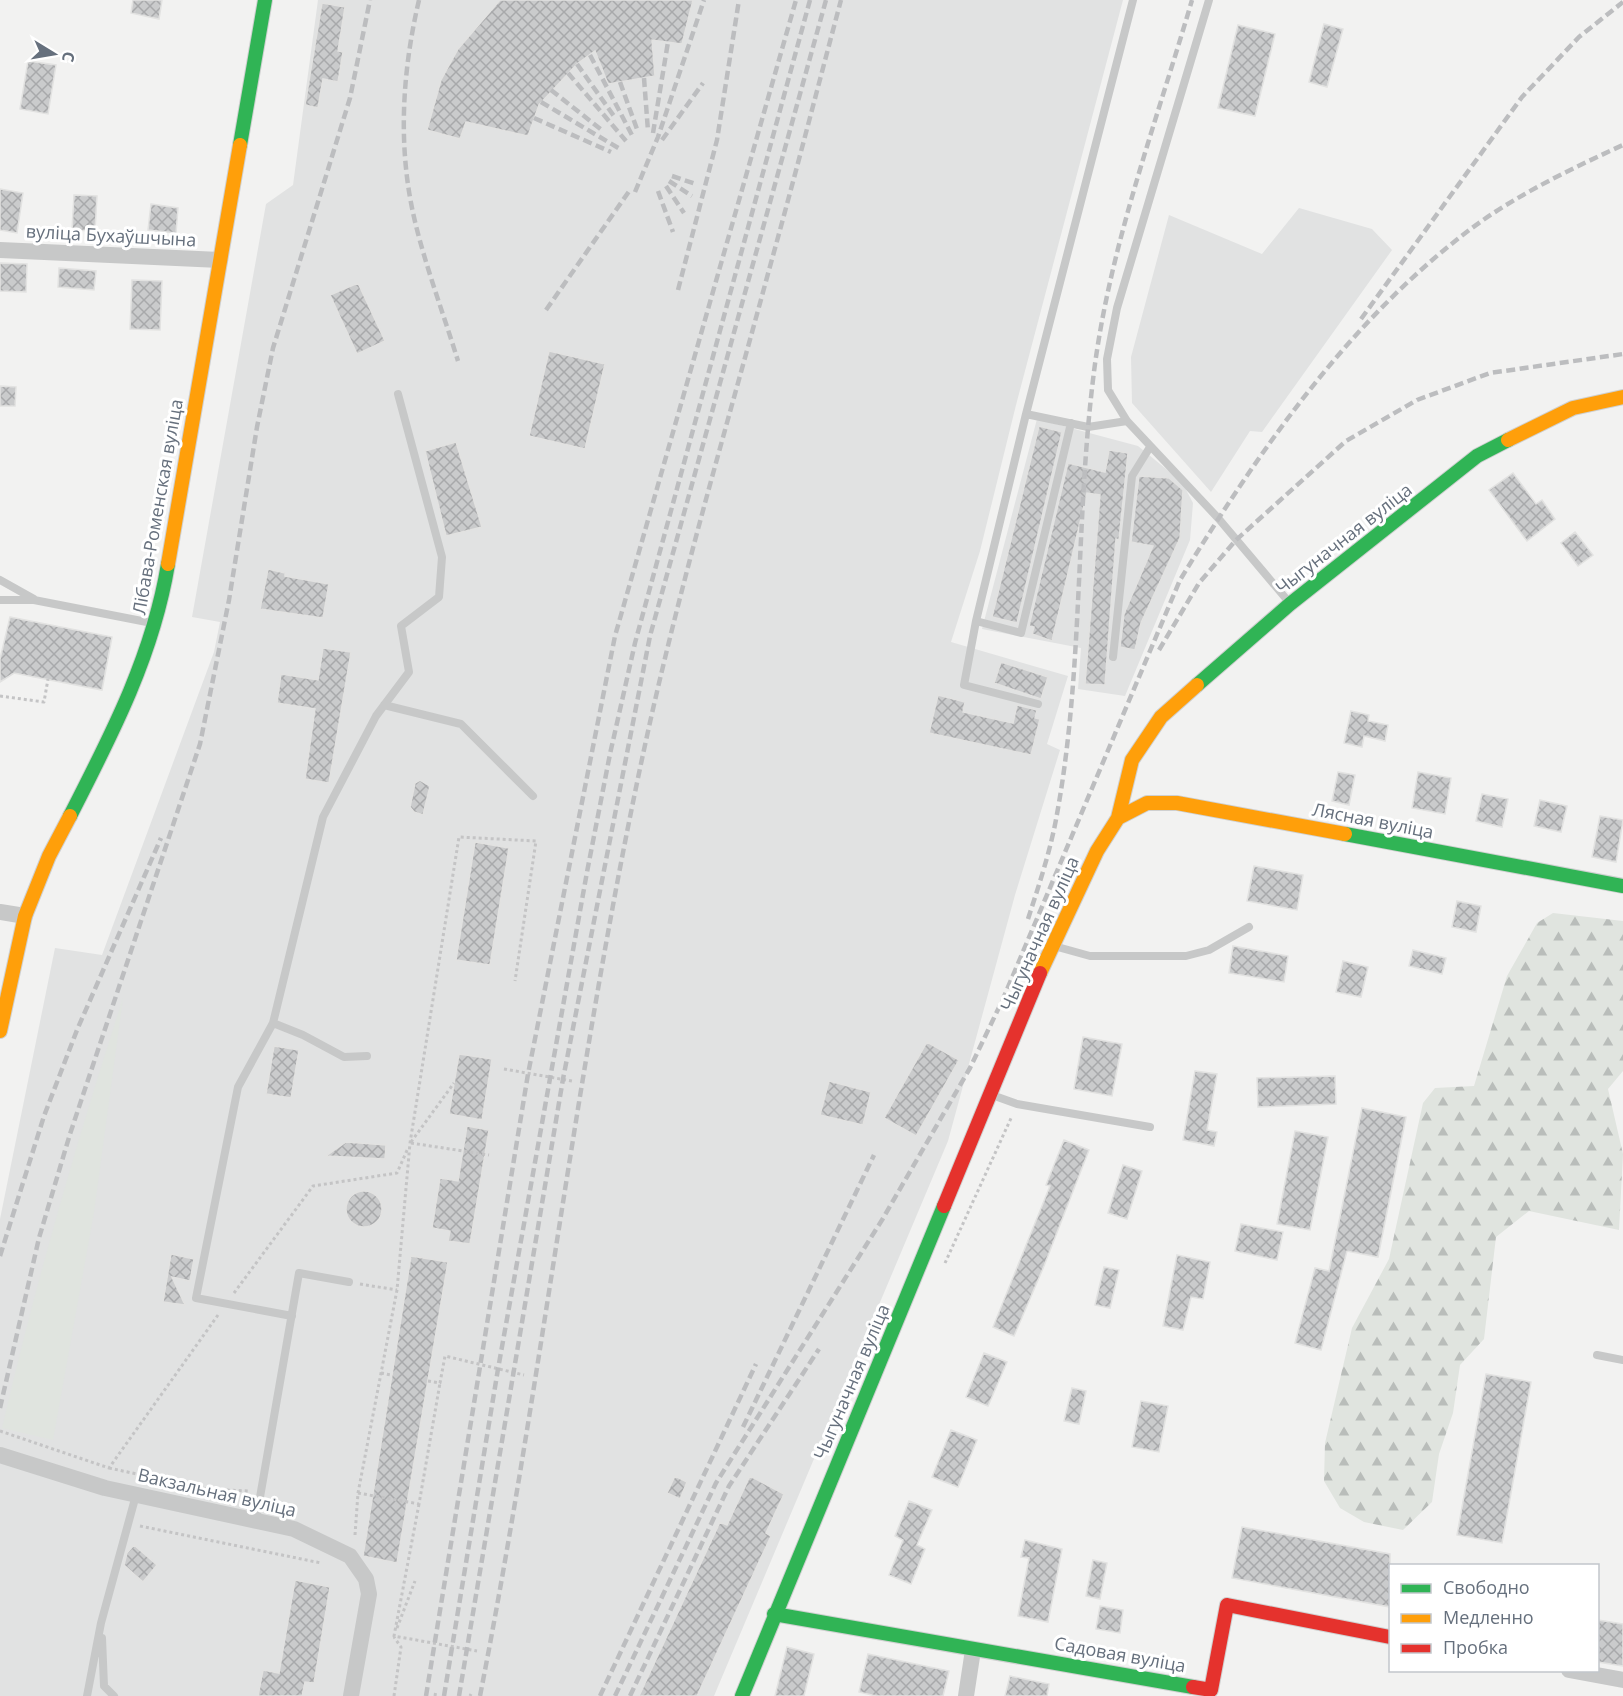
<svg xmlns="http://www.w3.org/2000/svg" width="1623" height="1696" font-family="'Open Sans',sans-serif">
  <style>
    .built { fill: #e1e2e2 }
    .grass { fill: #e0e4df }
    .forest { fill: url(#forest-firs) }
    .building { fill: url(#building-cross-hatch); stroke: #e2e2e1; stroke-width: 1.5 }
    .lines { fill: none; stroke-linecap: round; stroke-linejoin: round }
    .fast-casing { stroke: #cfd0d0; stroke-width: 16 }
    .slow-casing { stroke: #cfd0d0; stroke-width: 16 }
    .jam-casing { stroke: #cfd0d0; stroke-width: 16 }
    .path { stroke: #c4c4c5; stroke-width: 3; stroke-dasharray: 3 3; stroke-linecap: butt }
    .lane { stroke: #c7c8c8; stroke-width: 8 }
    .street { stroke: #c7c8c8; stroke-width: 16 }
    .fast { stroke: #30b455; stroke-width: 14 }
    .slow { stroke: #ff9f0a; stroke-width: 14 }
    .jam { stroke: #e5322d; stroke-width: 14 }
    .rail { stroke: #bcbdbf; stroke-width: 4.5; stroke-dasharray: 9 4.5; stroke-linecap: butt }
    .labels { text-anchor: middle; stroke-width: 6; stroke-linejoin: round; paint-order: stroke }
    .street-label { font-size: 18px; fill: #66707d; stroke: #fff }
  </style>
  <defs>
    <pattern id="forest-firs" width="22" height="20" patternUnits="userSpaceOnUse" patternTransform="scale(1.5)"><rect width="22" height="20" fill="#e0e4df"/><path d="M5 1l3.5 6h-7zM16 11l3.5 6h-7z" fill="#b9bdba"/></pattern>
    <pattern id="building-cross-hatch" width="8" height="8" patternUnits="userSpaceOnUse" patternTransform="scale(1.5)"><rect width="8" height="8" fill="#cacbcc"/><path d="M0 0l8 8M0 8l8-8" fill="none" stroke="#a8a9ab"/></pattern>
  </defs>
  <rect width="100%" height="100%" fill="#f2f2f1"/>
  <!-- built -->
  <path class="built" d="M318,0H1123L1016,405L980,551L951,642L1068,676L1047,744L1060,750L1015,895L948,1141L714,1696H0V1219L55,948L102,955L214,652L220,622L192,617L266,204L293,185Z
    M1299,208L1372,229L1392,250L1262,432L1250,431L1211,492L1132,403L1131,357L1169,215L1262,254Z
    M1037,419L1138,446L1182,482L1193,503L1190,540L1125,696L1078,689L1081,648L982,629Z"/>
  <!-- grass -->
  <path class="grass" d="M123,998L94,1212L53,1440L2,1428C36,1282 77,1140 123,998Z"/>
  <!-- forest -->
  <path class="forest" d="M1553,913L1623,921V1071L1608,1089L1623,1154L1619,1230L1529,1211L1496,1237L1484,1339L1460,1365L1453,1413L1439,1454L1432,1502L1403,1530L1364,1522L1340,1508L1324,1481L1325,1443L1352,1328L1389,1259L1423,1103L1435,1088L1474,1086L1507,976L1537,923Z"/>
  <!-- building -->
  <path class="building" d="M133,0H162L159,19L131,13Z
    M500,0H693L682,44L652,40L655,76L608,84L595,51L577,64L539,105L528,136L466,122L460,139L427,130L441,80L458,49Z
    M322,3L345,7L338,51L343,52L338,82L323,79L318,108L305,105Z
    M1324,24L1343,29L1327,87L1309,82Z
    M1238,25L1275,34L1255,116L1218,108Z
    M28,61L56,65L48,114L20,109Z
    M0,189L23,193L17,233L0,230Z
    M74,195L97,196L95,231L72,230Z
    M151,204L178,208L176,233L148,230Z
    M0,263L27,264L26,292L0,291Z
    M59,268L96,271L94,290L58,287Z
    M132,280L162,281L160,330L130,329Z
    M358,283L385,341L357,354L330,295Z
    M549,351L605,364L585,449L529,436Z
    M0,386L16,387L15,406H0Z
    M1039,426L1062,432L1017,623L992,617Z
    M456,442L482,527L446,536L425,451Z
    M1109,450L1128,453L1119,540L1116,539L1105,685L1085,684L1100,495L1087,493L1052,641L1032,634L1034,627L1029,626L1068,463L1105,472Z
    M1513,473L1536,504L1542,500L1555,519L1527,541L1489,490Z
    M1139,476L1169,478L1183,490L1180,538L1141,623L1135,650L1120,647L1124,614L1153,546L1131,542Z
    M1575,532L1593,555L1578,566L1561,543Z
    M268,569L285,573V576L329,584L323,618L260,609Z
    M10,617L112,637L102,690L14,673L0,682V659Z
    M323,648L351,652L329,783L305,779L315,709L277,703L281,674L318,680Z
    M1001,662L1048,677L1041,699L994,683Z
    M938,695L965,702L963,712L1013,723L1017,705L1037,710L1035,718L1040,719L1031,755L929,733Z
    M1351,711L1369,715L1368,721L1388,725L1385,741L1364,736L1362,747L1344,743Z
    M1338,772L1355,775L1349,805L1332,801Z
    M1418,772L1451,778L1445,814L1412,808Z
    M420,780L430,786L423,815L414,812L410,807L415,783Z
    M1482,794L1508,799L1502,827L1476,821Z
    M1540,800L1567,806L1561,832L1534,826Z
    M1600,816L1623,820L1616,862L1592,857Z
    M475,842L509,848L490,965L456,960Z
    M1254,866L1303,875L1297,910L1247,901Z
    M1457,901L1481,906L1476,932L1452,927Z
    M1233,946L1288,956L1284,982L1229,973Z
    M1413,950L1446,958L1442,974L1409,966Z
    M1343,961L1368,967L1361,997L1336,992Z
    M1083,1037L1122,1044L1112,1096L1074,1089Z
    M927,1042L959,1060L916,1136L884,1118Z
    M274,1046L299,1050L291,1098L266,1094Z
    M459,1054L492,1059L482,1120L449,1114Z
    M1195,1071L1217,1074L1207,1130L1217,1132L1214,1146L1183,1140Z
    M1335,1076L1336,1104L1258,1107L1257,1078Z
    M829,1081L871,1092L863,1125L820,1115Z
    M1362,1108L1406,1117L1378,1257L1347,1251L1321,1350L1295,1343L1315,1268L1329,1271Z
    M467,1126L489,1130L470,1244L448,1241L450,1231L432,1228L440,1178L458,1181Z
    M1295,1131L1328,1137L1310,1230L1277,1224Z
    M1064,1140L1089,1150L1044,1266L1014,1336L993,1327L1050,1186L1046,1185Z
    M346,1142L386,1145L385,1159L326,1156Z
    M1123,1165L1142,1171L1127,1219L1108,1213Z
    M346 1209a18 18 0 1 1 36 0a18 18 0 1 1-36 0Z
    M1241,1224L1283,1232L1277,1260L1235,1251Z
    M171,1254L194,1259L190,1281L172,1277L185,1305L163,1302Z
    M1177,1255L1210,1262L1203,1299L1191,1297L1183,1330L1163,1326Z
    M411,1256L448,1262L397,1563L363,1556Z
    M1104,1267L1119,1270L1110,1308L1095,1305Z
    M984,1353L1007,1362L988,1406L966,1397Z
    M1486,1374L1531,1382L1502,1543L1457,1535Z
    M1072,1388L1086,1391L1079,1424L1064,1421Z
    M1141,1401L1168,1406L1159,1452L1132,1447Z
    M951,1430L977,1440L958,1487L932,1477Z
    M675,1476L687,1482L680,1499L667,1493Z
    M750,1476L784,1494L766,1533L771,1536L697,1696H639L720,1522L727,1525Z
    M909,1501L932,1510L917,1545L925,1549L911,1584L889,1575L903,1540L895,1536Z
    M1242,1527L1390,1554V1607L1232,1578Z
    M1025,1540L1062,1549L1048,1622L1018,1616L1029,1558L1021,1557Z
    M134,1545L157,1565L143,1582L124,1565L127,1553Z
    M1093,1560L1107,1563L1100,1599L1086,1596Z
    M295,1580L330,1587L314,1683L305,1682L302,1696H258L263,1670L279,1673Z
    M1100,1606L1123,1610L1120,1633L1096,1629Z
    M1598,1620L1623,1624V1666L1598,1662Z
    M787,1647L814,1654L804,1696H775Z
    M868,1654L949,1671L943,1696H876L859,1692Z
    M1010,1676L1049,1684L1047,1696H1005Z"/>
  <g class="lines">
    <defs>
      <path id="fast" d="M240,145L265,0
        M1197,685L1290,604L1477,456L1508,440
        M70,816C112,734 153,655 168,564
        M1345,834L1623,886
        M774,1614L1193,1687
        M742,1696L944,1206"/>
      <path id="slow" d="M1508,440L1573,408L1623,397
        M168,564L240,145
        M1118,818L1147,803H1177L1345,834
        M1040,973L1097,851L1118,818L1132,760L1161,717L1197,685
        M0,1031L25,916L49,856L70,816"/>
      <path id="jam" d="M944,1206L1040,973
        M1193,1687L1211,1690L1227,1605L1390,1637"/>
    </defs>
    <!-- fast casing -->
    <use href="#fast" class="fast-casing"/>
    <!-- slow casing -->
    <use href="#slow" class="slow-casing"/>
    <!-- jam casing -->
    <use href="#jam" class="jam-casing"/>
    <!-- path -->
    <path class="path" d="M0,696L44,702L48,679
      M504,1069L572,1081
      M411,1142L454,1083
      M411,1143L489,1155
      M945,1263L1012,1116
      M360,1284L397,1290
      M234,1293L313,1186L397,1173L408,1148
      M381,1373L391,1375
      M428,1381L440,1383L445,1356L524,1375
      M0,1431L109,1468L218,1315
      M109,1468L206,1489L248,1491
      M358,1493L419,1504L440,1383
      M419,1504L394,1636L477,1651
      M140,1526L321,1563
      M355,1535L358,1493L397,1290L410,1143L459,837L536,841L515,981
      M397,1628L415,1581
      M394,1696L401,1647L394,1637
      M435,1696L436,1690
      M470,1696L471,1694"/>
    <!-- lane -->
    <path class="lane" d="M1209,0L1117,308L1107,359L1108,390L1127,421L1218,518L1288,601
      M1026,414L976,621L964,685L1038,704
      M1127,421L1088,427L1026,414L1133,0
      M0,580L34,599
      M0,600H34L152,623
      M976,621L1021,633L1071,423
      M1113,657L1132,476L1150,447
      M384,705L461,724L533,796
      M1054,946L1090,956H1186L1209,950L1249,927
      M273,1023L323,817L376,716L409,672L401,626L439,597L442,557L398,394
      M992,1095L1017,1104L1150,1127
      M292,1316L196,1298L238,1087L273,1023L303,1035L344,1057L367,1056
      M1597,1355L1623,1360
      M256,1520L299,1273L349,1282
      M102,1638L104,1686L114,1696
      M87,1696L101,1623L136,1495"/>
    <!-- street -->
    <path class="street" d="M0,250L220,260
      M0,912L25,916
      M0,1455L105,1488L294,1529L350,1556L366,1579L369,1594L351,1696
      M1569,1670L1623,1680
      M966,1696L973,1650"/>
    <!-- fast -->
    <use href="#fast" class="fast"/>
    <!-- slow -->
    <use href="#slow" class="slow"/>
    <!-- jam -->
    <use href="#jam" class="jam"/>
    <!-- rail -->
    <path class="rail" d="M419,0C403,68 398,139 412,208C422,257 443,312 458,361
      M590,55L633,137
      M577,64L616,119
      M568,73L626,141
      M644,78L648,131
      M620,82L638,132
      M551,90L603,131
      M541,102L620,149
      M534,118L611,152
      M653,133L668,42
      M662,140L703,83
      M672,176L696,184
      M669,181L692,196
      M666,186L684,213
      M658,191L673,232
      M635,192L658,137L704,0
      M678,290L717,140L739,0
      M546,310L630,190
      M1361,319L1522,97L1579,37L1623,2
      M1159,650L1199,583L1236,540L1346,441L1417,400L1490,373L1623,354
      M1028,919C1039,885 1051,849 1057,814C1084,666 1075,513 1095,364C1112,240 1157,120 1192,0
      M0,1256L44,1116L77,1030L161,838
      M0,1408L39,1238L70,1134L200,744L229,600L257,427L273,348L350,98L370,0
      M743,1427L874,1155
      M426,1696L528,1074L615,636L796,0
      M444,1696L498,1369L587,872L610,754L635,643L810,0
      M459,1696L563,1079L650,636L826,0
      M480,1696C541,1385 576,1069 642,759C677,594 725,433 769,270C794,180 817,90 841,0
      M600,1696L756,1364
      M615,1696L716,1483L882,1220L970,1068L1003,999L1180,580C1259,451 1349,320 1472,228C1518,194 1571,169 1623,145
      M630,1696L729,1486L819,1349"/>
  </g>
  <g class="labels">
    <!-- street labels -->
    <g class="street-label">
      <text transform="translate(111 236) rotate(3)" y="6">вуліца Бухаўшчына</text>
      <text transform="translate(158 507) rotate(-80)" y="6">Лібава-Роменская вуліца</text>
      <text transform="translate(1344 539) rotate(-38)" y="6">Чыгуначная вуліца</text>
      <text transform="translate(1373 821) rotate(11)" y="6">Лясная вуліца</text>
      <text transform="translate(1040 934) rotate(-66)" y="6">Чыгуначная вуліца</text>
      <text transform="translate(852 1382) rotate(-67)" y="6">Чыгуначная вуліца</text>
      <text transform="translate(217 1493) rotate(13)" y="6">Вакзальная вуліца</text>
      <text transform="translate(1120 1655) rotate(10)" y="6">Садовая вуліца</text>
    </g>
  </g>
  <!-- legend -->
  <rect x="1389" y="1564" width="210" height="108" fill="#ffffff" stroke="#c2c6cb" stroke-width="1.5"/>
  <rect x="1401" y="1584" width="30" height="9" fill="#30b455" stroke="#c2c6cb" stroke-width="1.5"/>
  <text x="1443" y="1594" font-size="18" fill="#66707d">Свободно</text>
  <rect x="1401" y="1614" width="30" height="9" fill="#ff9f0a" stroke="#c2c6cb" stroke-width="1.5"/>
  <text x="1443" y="1624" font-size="18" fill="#66707d">Медленно</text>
  <rect x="1401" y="1644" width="30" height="9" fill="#e5322d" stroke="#c2c6cb" stroke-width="1.5"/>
  <text x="1443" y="1654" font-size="18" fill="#66707d">Пробка</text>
  <!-- north arrow -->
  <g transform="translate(54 54) rotate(101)" stroke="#ffffff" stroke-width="4.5" paint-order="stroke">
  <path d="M0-4.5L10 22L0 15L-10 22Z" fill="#66707d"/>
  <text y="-9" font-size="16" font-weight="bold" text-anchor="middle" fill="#66707d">С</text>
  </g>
</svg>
